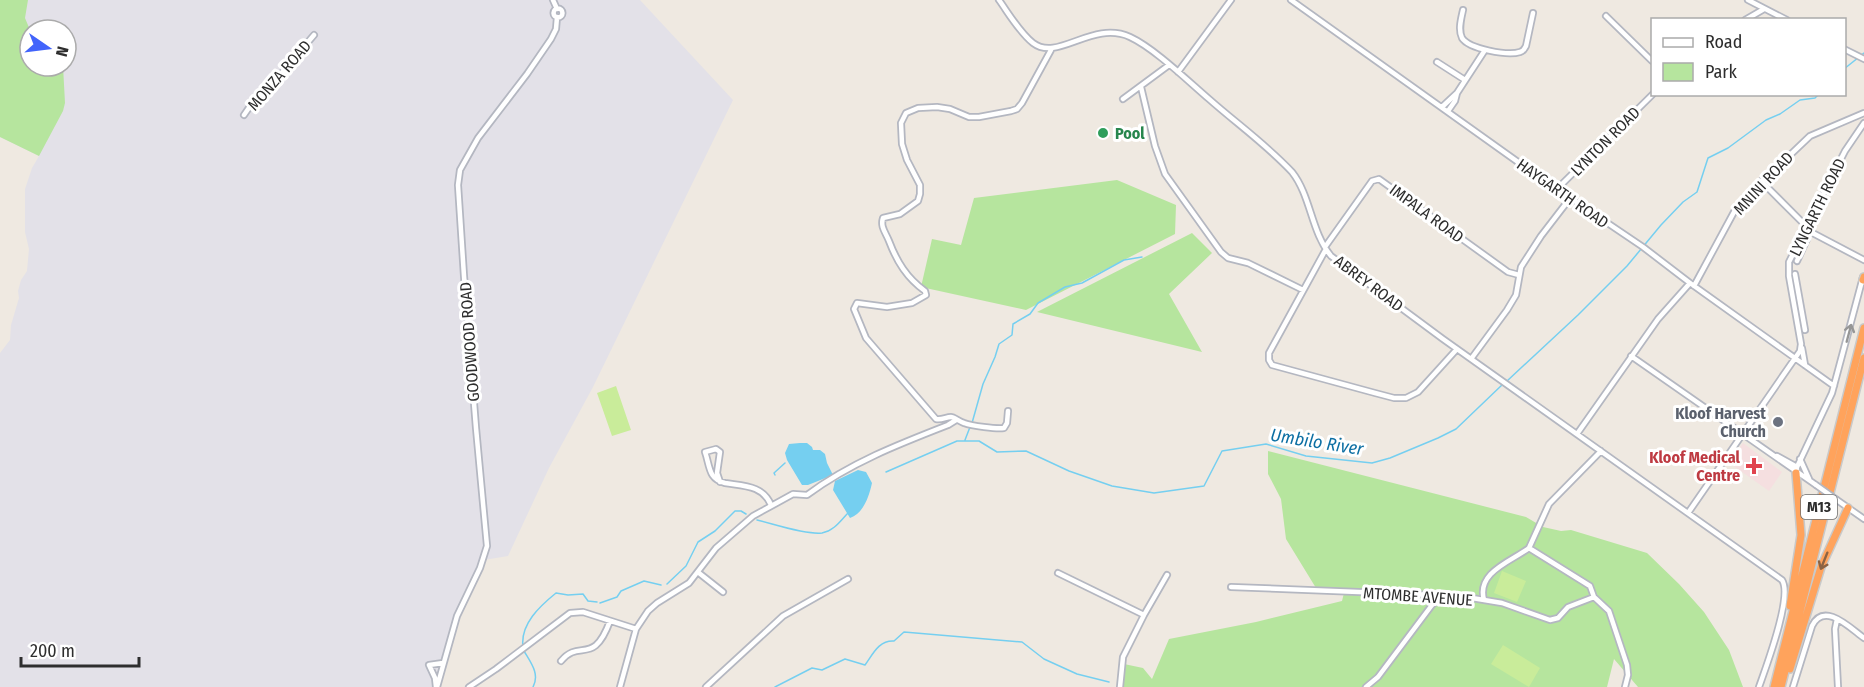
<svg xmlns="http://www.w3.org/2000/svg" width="1864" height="687" font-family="'Fira Sans Condensed',sans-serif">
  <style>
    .industrial { fill: #e3e1e8; fill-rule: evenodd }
    .medical { fill: #f5dfe0 }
    .green { fill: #b6e59e }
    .pitch { fill: #c9ec9a }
    .water { fill: #75cff0 }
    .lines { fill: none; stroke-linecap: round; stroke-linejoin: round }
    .stream { stroke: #75cff0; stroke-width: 1.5 }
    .minor-casing { stroke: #b4b7c1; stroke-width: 8 }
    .highway-casing { stroke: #c9c9c9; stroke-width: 10 }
    .minor { stroke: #fff; stroke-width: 4.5 }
    .highway { stroke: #ffa35c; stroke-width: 7 }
    .minor-bridge-casing { stroke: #b4b7c1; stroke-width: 8; stroke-linecap: butt }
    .minor-bridge { stroke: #fff; stroke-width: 4.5 }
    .oneway { stroke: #969696 }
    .oneway2 { stroke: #8c6343 }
    .leisure-dot { fill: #2e9e5b; stroke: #fff; stroke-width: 2 }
    .worship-dot { fill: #6b7280; stroke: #fff; stroke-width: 2 }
    .health-dot { fill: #e0444e; stroke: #fff; stroke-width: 2 }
    .labels { text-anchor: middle; stroke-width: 6; stroke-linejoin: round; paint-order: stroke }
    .shield { fill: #fff; stroke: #6d6d6d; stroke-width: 1.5 }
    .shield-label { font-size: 15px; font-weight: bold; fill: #2e2e2e }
    .street-label { font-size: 16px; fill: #2e2e2e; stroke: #fff }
    .leisure-label { font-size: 16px; font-weight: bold; fill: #27864d; stroke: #fff; text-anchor: start }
    .worship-label { font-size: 16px; font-weight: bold; fill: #5b616d; stroke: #fff; text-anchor: end }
    .health-label { font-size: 16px; font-weight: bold; fill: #be3a42; stroke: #fff; text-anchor: end }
    .water-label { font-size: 18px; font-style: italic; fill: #0d6fa3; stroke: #fff }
  </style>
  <rect width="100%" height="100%" fill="#efe9e1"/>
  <!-- industrial -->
  <path class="industrial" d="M0,0H640L733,100L593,387L549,468L508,556L484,560L457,616L438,687H0V353L10,340L11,325L19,298L18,291L21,280L27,271L29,249L25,232V189L32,168L39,156L0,137ZM30,30H66V66H30Z"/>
  <!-- medical -->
  <path class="medical" d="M1743,443L1782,472L1769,491L1728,462Z"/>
  <!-- green -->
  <path class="green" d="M0,0H28L25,18L30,30V66H63L65,103L63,111L39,156L0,137Z
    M1117,180L1176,205L1175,234L1026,310L921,287L932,239L961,245L974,198Z
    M1192,233L1212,253L1169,294L1202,352L1037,312Z
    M1268,451L1526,517L1543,527L1561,531L1571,530L1647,553L1679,584L1704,612L1729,650L1743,687H1638L1614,659L1607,687H1122L1124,664L1143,668L1152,679L1169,639L1256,622L1342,601L1344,593L1342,588H1316L1286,539L1281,499L1268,474Z"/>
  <!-- pitch -->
  <path class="pitch" d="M616,386L631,430L612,436L597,393Z
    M1502,571L1526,581L1517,602L1494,593Z
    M1503,645L1540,668L1529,687L1491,664Z"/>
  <!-- water -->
  <path class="water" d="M800,443H807L812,447L813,450H820L825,454L827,463L833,475L808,485H802L787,460L785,453L789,444Z
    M858,470L866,472L872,483C869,496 864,513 850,518L833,490L835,481Z"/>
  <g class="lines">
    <!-- stream -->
    <path class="stream" d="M1844,69L1864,53
      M1507,381L1578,315L1627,266L1661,225L1683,202L1697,192L1708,158L1728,148L1766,120L1780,114L1800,100L1815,98L1819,94
      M972,423L983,384L995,357L999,344L1012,335L1013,324L1030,314L1038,303L1065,287L1082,283L1124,260L1142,257
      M965,440L970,427
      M886,472L957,441H979L997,452L1026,451L1069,471L1112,486L1154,493L1204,486L1222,451L1266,444L1306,456L1372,463L1390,458L1438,438L1456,429L1503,384
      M775,475L774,473L785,463
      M757,520C774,524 806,535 822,533C834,531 841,520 848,513
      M667,584L686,566L698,542L715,531L735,511H741L746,514
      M600,603L617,597L621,591L644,581L661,585
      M523,647C520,624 540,606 556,593L568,595L583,594L588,601L597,602
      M524,651C531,663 540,674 533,687
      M775,687L812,668L822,670L845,659L865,665C873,654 879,640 894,641L904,632L1022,642L1044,659L1077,674L1109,682"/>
    <defs>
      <path id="minor" d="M553,0L557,9
        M999,0C1009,14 1020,33 1033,43C1058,62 1092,20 1130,37C1154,48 1188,81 1209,99C1236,123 1267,145 1292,172C1311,196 1311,232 1331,256L1443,339L1782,580C1793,596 1766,667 1759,687
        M1291,0L1532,172L1643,247L1690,283L1834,386
        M1748,0L1787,20
        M553.5 13a4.5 4.5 0 1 1 9 0a4.5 4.5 0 1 1-9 0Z
        M1463,10C1461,19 1458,30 1462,38C1469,49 1508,56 1520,52C1524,51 1524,49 1526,46L1533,13
        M1606,16L1652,61
        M1745,20L1764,9
        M1844,49L1864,59
        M1437,62L1465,80
        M1178,72L1231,0
        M1141,87L1155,146L1165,174L1221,252L1228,258L1248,263L1303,290
        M1123,99L1169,65
        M1442,107L1457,93L1485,50
        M1448,111L1455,101L1457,93
        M244,115L255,99L275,81L314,35
        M1761,181L1806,226
        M1558,188L1653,94
        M1805,229L1864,260
        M1325,247L1372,181L1379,179L1508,272L1519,275
        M1326,249L1269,353V360L1272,365L1375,393L1394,398H1406L1418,392L1457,349
        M1797,261L1807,239
        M1795,274L1805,330
        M1694,286L1734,212L1746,197L1810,136L1864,113
        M1802,348L1805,365
        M1631,356L1816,485
        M1471,359L1507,310L1516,295L1521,267L1541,236L1571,197
        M1008,411L1007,423L1004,428C996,429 972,426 964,423C960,422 954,417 951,417C946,417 942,420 936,419L866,338L854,309L857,303L887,307L912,303L926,295L925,291C907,278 897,262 889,241C886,233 880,227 883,218L900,214L918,201L920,194V185L907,160L902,144L901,123L906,113L918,108L937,107L950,109L969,117H979L1011,111L1017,109L1022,103L1051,50
        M1577,434L1658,319L1690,283
        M1601,451L1549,504L1529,548L1590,586L1594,597L1609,611L1627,665L1628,675L1625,687
        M1777,456L1797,467
        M1800,459L1809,479
        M1796,473L1797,467L1832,393L1863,277
        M720,482L717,473L720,452L716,449L705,452C710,466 708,479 725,483C743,486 763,485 771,505
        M1837,500L1864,519
        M1688,513L1800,351L1801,344L1789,276V262L1845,151L1864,123
        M699,573L723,592
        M1058,573L1144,615
        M1231,587L1460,596L1502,603L1550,620L1558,618L1568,607L1594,597
        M1484,600C1476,572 1512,561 1529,548
        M1837,619L1835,629L1838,687
        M561,661C580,638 593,667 610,621
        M436,687L435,678L429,665L443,663
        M437,687L457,616L480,568L487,546L476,428L464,276L458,185L460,170L478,138L527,74L551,39L556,29L557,17
        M469,687L496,669L570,613L583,612L636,629
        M620,687L636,629L648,611L657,603L689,583L716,548L753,516L793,494L807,495C850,463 899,444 948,425L956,420
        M706,687L783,616L848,579
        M1120,687L1123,657L1144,615L1167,575
        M1366,687L1378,677L1432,605L1443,595
        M1793,687L1812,626C1824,601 1850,628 1864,638"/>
      <path id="highway" d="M1863,280L1864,277
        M1790,606L1801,535L1796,473
        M1790,669L1821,567L1848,508
        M1774,687L1864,328
        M1781,687L1864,358"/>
    </defs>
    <!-- minor casing -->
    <use href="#minor" class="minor-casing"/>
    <!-- highway casing -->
    <use href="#highway" class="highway-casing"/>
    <!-- minor -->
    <use href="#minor" class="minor"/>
    <!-- highway -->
    <use href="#highway" class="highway"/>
    <defs>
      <path id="minor-bridge" d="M1816,485L1837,500"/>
    </defs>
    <!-- minor-bridge casing -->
    <use href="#minor-bridge" class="minor-bridge-casing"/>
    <!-- minor-bridge -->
    <use href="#minor-bridge" class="minor-bridge"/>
  </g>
  <!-- one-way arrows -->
  <defs><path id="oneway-shaft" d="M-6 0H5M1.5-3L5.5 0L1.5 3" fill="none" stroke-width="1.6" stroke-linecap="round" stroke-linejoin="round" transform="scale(1.5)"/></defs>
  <use class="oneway" href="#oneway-shaft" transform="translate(1849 333) rotate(-75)"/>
  <use class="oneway2" href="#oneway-shaft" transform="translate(1824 561) rotate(112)"/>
  <!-- markers -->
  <circle class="leisure-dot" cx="1103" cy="133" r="6"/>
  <circle class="worship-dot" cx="1778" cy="422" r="6"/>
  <path class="health-dot" d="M1751 457h6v6h6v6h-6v6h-6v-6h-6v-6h6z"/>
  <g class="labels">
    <!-- shield labels -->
    <rect class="shield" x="1801" y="495" width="36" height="24" rx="4.5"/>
    <g class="shield-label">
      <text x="1819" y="512">M13</text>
    </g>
    <!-- street labels -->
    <g class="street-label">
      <text transform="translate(279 75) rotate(-49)" y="6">MONZA ROAD</text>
      <text transform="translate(1605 141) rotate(-45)" y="6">LYNTON ROAD</text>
      <text transform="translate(1763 183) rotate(-47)" y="6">MNINI ROAD</text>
      <text transform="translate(1563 193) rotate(35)" y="6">HAYGARTH ROAD</text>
      <text transform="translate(1817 207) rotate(-64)" y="6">LYNGARTH ROAD</text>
      <text transform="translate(1427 213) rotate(36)" y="6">IMPALA ROAD</text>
      <text transform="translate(1369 283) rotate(37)" y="6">ABREY ROAD</text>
      <text transform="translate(469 342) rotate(-94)" y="6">GOODWOOD ROAD</text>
      <text transform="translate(1418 596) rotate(4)" y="6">MTOMBE AVENUE</text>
    </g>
    <!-- leisure labels -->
    <g class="leisure-label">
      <text x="1115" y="139">Pool</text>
    </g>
    <!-- worship labels -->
    <g class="worship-label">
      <text x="1766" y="419">Kloof Harvest<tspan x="1766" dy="18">Church</tspan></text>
    </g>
    <!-- health labels -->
    <g class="health-label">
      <text x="1740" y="463">Kloof Medical<tspan x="1740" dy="18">Centre</tspan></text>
    </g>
    <!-- water labels -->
    <g class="water-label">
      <text transform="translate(1317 442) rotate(9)" y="6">Umbilo River</text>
    </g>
  </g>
  <!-- legend -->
  <rect x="1651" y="18" width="195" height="78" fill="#ffffff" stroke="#ababab" stroke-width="1.5"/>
  <rect x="1663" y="38" width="30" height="9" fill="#ffffff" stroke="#ababab" stroke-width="1.5"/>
  <text x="1705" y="48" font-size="18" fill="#2e2e2e">Road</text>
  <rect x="1663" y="63" width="30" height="18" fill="#b6e59e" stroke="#ababab" stroke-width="1.5"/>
  <text x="1705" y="78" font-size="18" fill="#2e2e2e">Park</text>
  <!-- north arrow -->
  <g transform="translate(48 48) rotate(104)"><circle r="28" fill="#ffffff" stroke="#ababab" stroke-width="1.5"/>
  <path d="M0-4.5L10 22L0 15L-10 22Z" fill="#4264fb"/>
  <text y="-9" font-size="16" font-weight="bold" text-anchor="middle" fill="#2e2e2e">N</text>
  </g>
  <!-- scale -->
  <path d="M21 657v9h118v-9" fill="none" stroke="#2e2e2e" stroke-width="3"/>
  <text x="30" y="657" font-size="18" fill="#2e2e2e" stroke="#ffffff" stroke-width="4.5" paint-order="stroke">200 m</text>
</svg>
